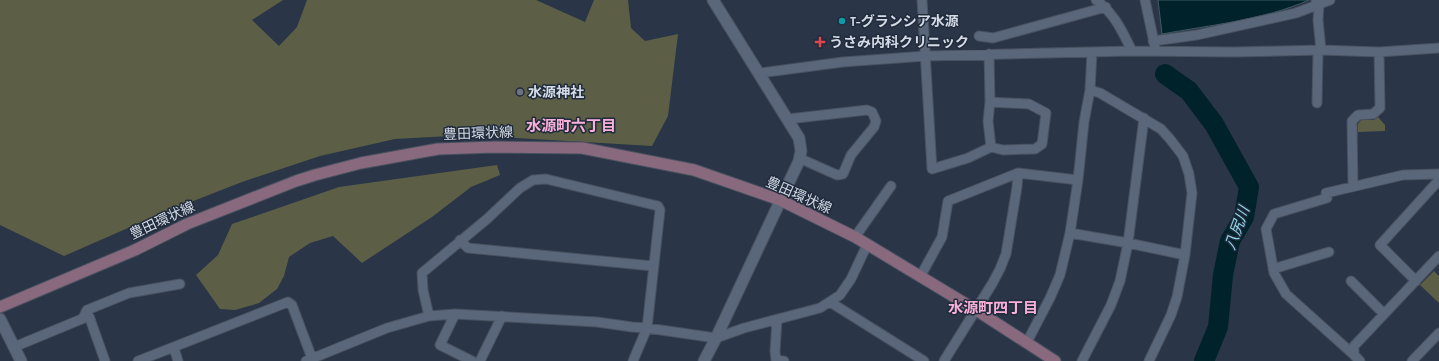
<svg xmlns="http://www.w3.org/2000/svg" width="1439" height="361" font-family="'Sofia Sans Condensed','Noto Sans JP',sans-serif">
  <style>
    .green { fill: #5c5f46 }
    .water { fill: #00222b; stroke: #405a63 }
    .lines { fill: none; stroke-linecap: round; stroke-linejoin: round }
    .river { stroke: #00222b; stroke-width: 20 }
    .minor-casing { stroke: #485160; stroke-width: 11 }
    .tertiary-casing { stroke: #485160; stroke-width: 13 }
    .secondary-casing { stroke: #485160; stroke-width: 13 }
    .minor { stroke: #5a677a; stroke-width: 9 }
    .tertiary { stroke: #5a677a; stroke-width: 11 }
    .secondary { stroke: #88697d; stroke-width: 11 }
    .culture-dot { fill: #0f9aa8; stroke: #202b3c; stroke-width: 1.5 }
    .health-dot { fill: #e0444e; stroke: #202b3c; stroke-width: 1.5 }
    .worship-dot { fill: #6b7280; stroke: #202b3c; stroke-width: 1.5 }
    .labels { text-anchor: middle; stroke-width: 3; stroke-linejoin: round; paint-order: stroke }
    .poi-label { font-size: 14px; font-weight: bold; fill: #d4dbe6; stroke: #202b3c; text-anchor: start }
    .street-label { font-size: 14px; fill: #d4dbe6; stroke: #202b3c }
    .neighbourhood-label { font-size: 15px; font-weight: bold; fill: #f8afd8; stroke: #202b3c }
    .water-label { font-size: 15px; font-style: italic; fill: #90d3e6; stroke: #202b3c }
  </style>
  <rect width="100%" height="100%" fill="#2a3547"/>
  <!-- green -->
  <path class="green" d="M0,0H283L252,20L279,46L297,27L307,0H536L585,22L594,0H628L631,28L645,41L678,34L668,116L652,146L467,135L395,139L320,156L242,182L160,214L64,256L0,225Z
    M1378,117L1385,125V131L1358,132V124L1361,120H1374Z
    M497,165L500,175L471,187L432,217L362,263L333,236L310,243L289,257L284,276L277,289L259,303L235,310L220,309L196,275L218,255L232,224L339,187Z
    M1434,271L1439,276V303L1420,285Z"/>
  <!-- water -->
  <path class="water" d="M1158,0H1309C1263,20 1211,25 1162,34Z"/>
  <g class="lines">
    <!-- river -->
    <path class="river" d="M1165,74L1189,91L1214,124L1249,187L1244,217L1230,241L1223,275L1218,327L1204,361"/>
    <defs>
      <path id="minor" d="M922,0L932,169L968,158L991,147L1003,150L1035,149L1042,144L1046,113L1029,104L990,102L989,54
        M1096,0C1115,14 1122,31 1132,51
        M1145,0L1155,47
        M1316,1L1319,5L1318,20L1321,50
        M979,36L993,38L1106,7
        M1153,41L1197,35L1296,13L1330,0
        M760,73L843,62L926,56L1132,51L1234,52L1321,50L1379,52L1439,48
        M1090,90L1100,93L1161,129L1170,139L1183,156L1189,174L1192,193L1185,255L1177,297L1171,315L1149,361
        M990,102L988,121L991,147
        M1317,103L1318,51
        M788,119L867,110L872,112L876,121L874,127L851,155L843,174L837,175L799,158
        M1353,186L1352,121L1358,115L1373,114L1380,108L1379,52
        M1070,233L1128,243L1185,255
        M855,237L891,186
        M460,240L468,248L653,266
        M1273,269L1329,252
        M920,277L942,237L948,201L1018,173L1078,180
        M1351,281L1384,314
        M1416,281L1380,245L1439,180
        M830,302L924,361
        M455,314L440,345L472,361
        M429,316L423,290L422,273L487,219L520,188L533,180L546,179L658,206L660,210L647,328L633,361
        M83,318L87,310L129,293L180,284
        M777,320L775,351L776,360L784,361
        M1027,342L1050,298L1060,275L1070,233L1078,180L1084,122L1090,90L1092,52
        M14,347L89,316L105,361
        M174,348L178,361
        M1354,355L1286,294L1274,273L1266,229L1274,214L1327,198L1326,193L1403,175L1439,174
        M138,361L288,302L292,305L313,361
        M306,361L387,328L429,316L455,314L597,322L632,327L647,328L716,338L744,328L820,308L840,295L851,279L867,245
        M480,361L502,316
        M944,361L992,284L1000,269L1006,254L1017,187L1018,173
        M1082,361L1111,305L1120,281L1128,243L1144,118
        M1360,361L1354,355V346L1439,256
        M1412,361L1439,333"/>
      <path id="tertiary" d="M0,319L21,361
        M704,361L716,338L799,161L801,151L799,138L713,0"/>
      <path id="secondary" d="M0,307L135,250L187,224L296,181L315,175L361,163L438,149L495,147L582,148L694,170L780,200L855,237L976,310L1055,361"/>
    </defs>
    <!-- minor casing -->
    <use href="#minor" class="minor-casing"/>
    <!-- tertiary casing -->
    <use href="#tertiary" class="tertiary-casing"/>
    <!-- secondary casing -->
    <use href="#secondary" class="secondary-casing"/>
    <!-- minor -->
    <use href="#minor" class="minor"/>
    <!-- tertiary -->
    <use href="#tertiary" class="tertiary"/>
    <!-- secondary -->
    <use href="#secondary" class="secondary"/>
  </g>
  <!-- markers -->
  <circle class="culture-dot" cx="842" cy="21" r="4"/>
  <path class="health-dot" d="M818 36h4v4h4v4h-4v4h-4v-4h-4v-4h4z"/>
  <circle class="worship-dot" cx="520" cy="92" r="4"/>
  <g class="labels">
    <!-- poi labels -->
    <g class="poi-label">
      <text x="850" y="26">T-グランシア水源</text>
      <text x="829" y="47">うさみ内科クリニック</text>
      <text x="528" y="97">水源神社</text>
    </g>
    <!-- street labels -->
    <g class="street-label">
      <text transform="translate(478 133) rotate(-2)" y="5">豊田環状線</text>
      <text transform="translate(799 195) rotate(24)" y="5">豊田環状線</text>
      <text transform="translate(162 220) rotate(-25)" y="5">豊田環状線</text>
    </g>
    <!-- neighbourhood labels -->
    <g class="neighbourhood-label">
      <text x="571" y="131">水源町六丁目</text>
      <text x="993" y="313">水源町四丁目</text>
    </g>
    <!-- water labels -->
    <g class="water-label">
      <text transform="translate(1237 228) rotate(-70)" y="5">八尻川</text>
    </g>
  </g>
</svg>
